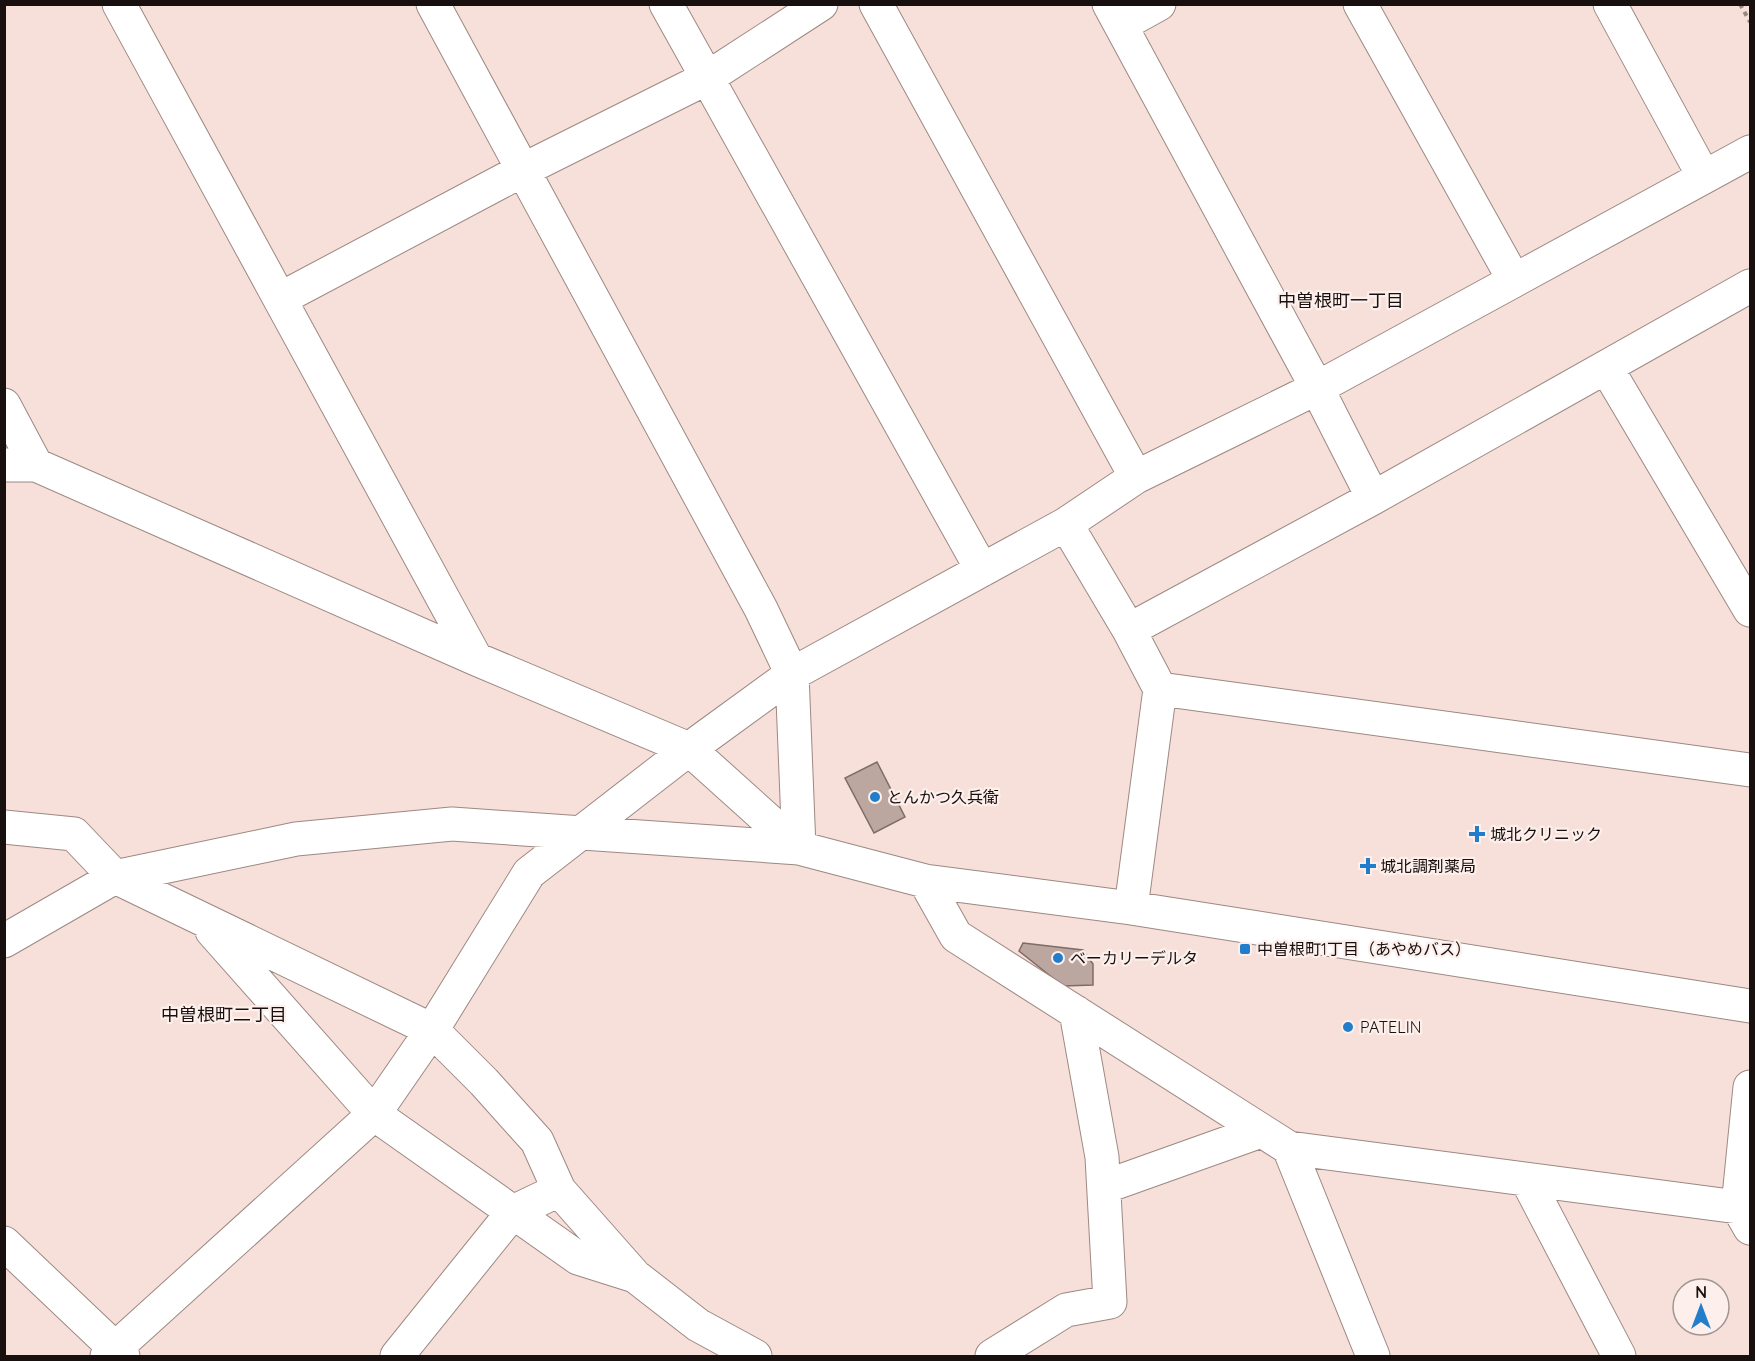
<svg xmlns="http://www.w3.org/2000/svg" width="1755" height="1361" font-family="Quicksand,'Noto Sans JP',sans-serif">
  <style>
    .building { fill: #bca7a0; stroke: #7f6c65; stroke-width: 1.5 }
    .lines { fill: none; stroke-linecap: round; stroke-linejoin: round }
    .minor-casing { stroke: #9d8882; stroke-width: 35 }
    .path { stroke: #978783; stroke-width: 4; stroke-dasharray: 4.5 4.5; stroke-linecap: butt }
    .minor { stroke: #fff; stroke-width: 33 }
    .poi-dot { fill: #227ecb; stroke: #fdefeb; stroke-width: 2 }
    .labels { text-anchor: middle; stroke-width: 4.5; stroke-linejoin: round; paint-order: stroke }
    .poi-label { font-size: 16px; fill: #18100e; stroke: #fdefeb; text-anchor: start }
    .neighbourhood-label { font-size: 18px; fill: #18100e; stroke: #fdefeb }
  </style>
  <rect width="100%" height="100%" fill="#f6e0d9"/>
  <!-- building -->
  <path class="building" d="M877,762L905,817L874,833L845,778Z
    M1023,943L1083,950L1093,964V985L1063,986L1019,951Z"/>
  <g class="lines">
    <defs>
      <path id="minor" d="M119,4L476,659
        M433,4L761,609L792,674L799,848
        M666,4L982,570
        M876,4L1136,477
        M1109,4L1317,388L1373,498
        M1360,4L1514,280
        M1610,4L1704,177
        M1121,25L1159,4
        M280,299L523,170L707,78L821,4
        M1606,367L1750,610
        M4,405L36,465
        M4,465H36L476,659L689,749L799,848
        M1066,524L1129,630L1160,689L1131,908
        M1129,630L1373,498L1750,286
        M1160,689L1750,770
        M4,827L74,834L115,877L432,1030L484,1082L537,1141L559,1190L635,1276L698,1325L755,1356
        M925,881L956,936L1289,1148L1373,1356
        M212,931L374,1114L578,1258L635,1276
        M4,941L115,877L296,839L452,824L799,848L925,881L1131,908L1750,1006
        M1750,1087L1738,1207L1750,1228
        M1289,1148L1738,1207
        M1527,1180L1619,1356
        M1104,1187L1261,1131
        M4,1243L123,1356
        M107,1356L374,1114L432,1030L529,873L689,749L792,674L1066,524L1136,477L1317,388L1750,152
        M397,1356L513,1212L559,1190
        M992,1356L1066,1310L1110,1302L1102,1157L1076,1012"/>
    </defs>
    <!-- minor casing -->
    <use href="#minor" class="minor-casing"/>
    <!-- path -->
    <path class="path" d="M1740,4L1750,22"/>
    <!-- minor -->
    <use href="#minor" class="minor"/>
  </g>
  <!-- markers -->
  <g class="poi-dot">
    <circle cx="875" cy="797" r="6"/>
    <path d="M1474 825h6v6h6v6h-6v6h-6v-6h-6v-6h6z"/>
    <path d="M1365 857h6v6h6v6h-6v6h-6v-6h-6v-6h6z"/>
    <rect x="1239" y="943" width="12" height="12" rx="3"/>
    <circle cx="1058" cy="958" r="6"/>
    <circle cx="1348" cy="1027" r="6"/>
  </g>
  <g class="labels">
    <!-- poi labels -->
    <g class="poi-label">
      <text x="887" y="803">とんかつ久兵衛</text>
      <text x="1490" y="840">城北クリニック</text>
      <text x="1380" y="872">城北調剤薬局</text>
      <text x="1257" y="955">中曽根町1丁目（あやめバス）</text>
      <text x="1070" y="964">ベーカリーデルタ</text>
      <text x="1360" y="1033">PATELIN</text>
    </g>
    <!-- neighbourhood labels -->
    <g class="neighbourhood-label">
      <text x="1341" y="307">中曽根町一丁目</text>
      <text x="224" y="1021">中曽根町二丁目</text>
    </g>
  </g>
  <!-- border -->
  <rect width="1755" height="1361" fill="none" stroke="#18100e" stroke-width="12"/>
  <!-- north arrow -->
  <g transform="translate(1701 1307)"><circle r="28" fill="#fdefeb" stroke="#a19693" stroke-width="1.5"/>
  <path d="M0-4.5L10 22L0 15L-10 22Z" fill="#227ecb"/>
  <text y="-9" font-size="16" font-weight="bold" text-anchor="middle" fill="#18100e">N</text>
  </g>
</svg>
